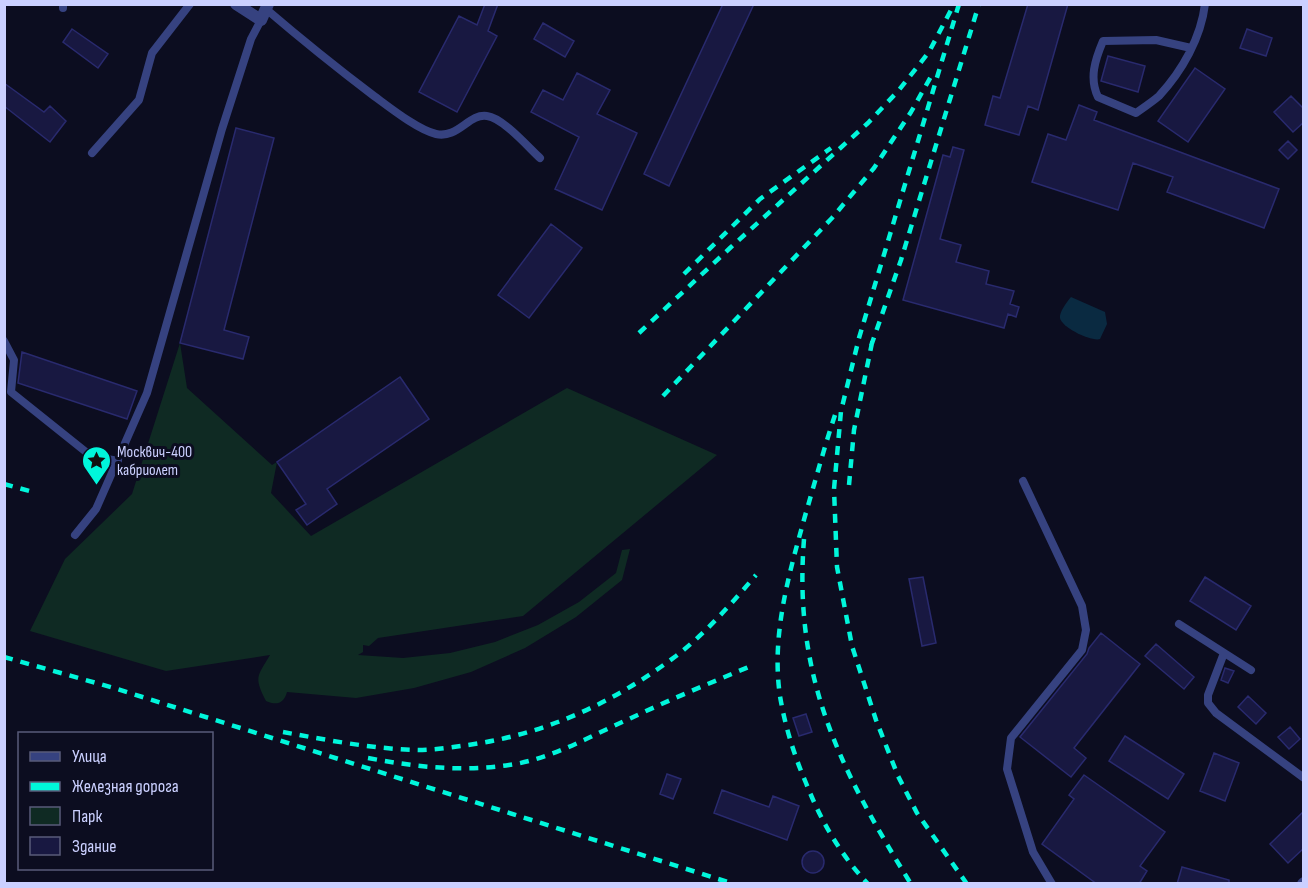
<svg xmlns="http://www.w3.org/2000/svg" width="1308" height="888" font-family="'Sofia Sans Condensed',sans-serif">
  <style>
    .green { fill: #0f2a23 }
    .water { fill: #0a2a41 }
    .building { fill: #181841; stroke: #292a6e; stroke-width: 1.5 }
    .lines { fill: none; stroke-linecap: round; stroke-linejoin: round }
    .service { stroke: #364280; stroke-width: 8 }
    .minor { stroke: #364280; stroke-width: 12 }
    .rail { stroke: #00f6db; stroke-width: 4.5; stroke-dasharray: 9 8; stroke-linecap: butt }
    .labels { text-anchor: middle; stroke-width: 6; stroke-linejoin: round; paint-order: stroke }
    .poi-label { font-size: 16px; fill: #cbd0ff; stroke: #0c0d20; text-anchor: start }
  </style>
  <rect width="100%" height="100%" fill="#0c0d20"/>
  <!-- green -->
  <path class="green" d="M180,343L187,388L272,465L277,462L271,493L311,536L567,388L717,455L523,616L378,638L369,646L363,645V652L358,655L403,658L450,653L495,642L538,625L579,602L616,573L622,550L630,549L622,580L576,617L525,648L471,672L414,688L356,698L287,692C284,703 277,706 266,701C253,676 258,676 270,655L166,671L30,631L65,559L132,494Z"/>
  <!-- water -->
  <path class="water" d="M1071,297L1105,312L1107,324L1100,339C1092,342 1062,328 1060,318C1059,312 1067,302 1071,297Z"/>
  <!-- building -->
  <path class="building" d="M485,4H498L488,31L497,36L457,112L419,92L459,16L477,25Z
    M723,4H754L669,186L644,174Z
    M1028,4H1068L1038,110L1028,106L1019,135L985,125L993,96L1000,98Z
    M543,23L574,41L565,57L534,39Z
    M72,29L108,54L98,68L63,42Z
    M1247,29L1272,38L1266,56L1240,48Z
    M1108,56L1145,66L1138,92L1101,81Z
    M1195,68L1225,89L1188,142L1158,121Z
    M577,73L610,90L597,114L637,133L602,210L555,189L579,137L531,112L543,90L563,100Z
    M4,83L44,112L50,106L66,121L50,142L4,106Z
    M1291,96L1304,109V122L1293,132L1274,112Z
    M1079,105L1097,112L1094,120L1279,189L1264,228L1167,192L1173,177L1133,163L1118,210L1032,182L1048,134L1066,140Z
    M236,128L274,138L224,330L249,337L243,359L180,343Z
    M1288,141L1297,150L1288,159L1279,150Z
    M953,147L964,150L940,239L961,245L956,262L989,271L986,284L1014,291L1010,304L1019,307L1016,317L1008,314L1004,328L903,300L943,155L950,157Z
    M551,224L582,248L529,318L498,295Z
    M22,352L137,391L127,419L18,383Z
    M400,377L429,419L327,489L337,504L307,525L296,510L306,504L277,462Z
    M923,577L936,643L922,646L909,579Z
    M1205,577L1251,606L1236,630L1190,601Z
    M1101,633L1140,664L1074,748L1086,758L1071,777L1020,737L1087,654L1089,648Z
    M1156,644L1194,677L1184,689L1145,656Z
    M1225,668L1234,671L1228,683L1221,680Z
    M1248,696L1266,713L1256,724L1238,707Z
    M806,714L812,732L799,736L793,718Z
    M1290,727L1300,739L1289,749L1278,737Z
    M1125,736L1184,774L1168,799L1109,761Z
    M1214,753L1239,763L1225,801L1200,791Z
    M667,774L681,779L673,799L660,794Z
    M1084,775L1165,832L1140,866L1147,871L1139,884H1097L1042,844L1074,799L1069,795Z
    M722,790L769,807L773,796L799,806L787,840L714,813Z
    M1304,811V848L1288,863L1270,844Z
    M802 862a11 11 0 1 1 22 0a11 11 0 1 1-22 0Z
    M1182,867L1229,880V884H1177Z"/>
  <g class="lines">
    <!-- service -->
    <path class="service" d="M63,8V4
      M266,9C301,39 337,68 374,96C389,107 418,130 436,134C458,139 469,113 487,116C503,118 528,147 540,158
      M1191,48L1156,40L1103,41C1095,60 1089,78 1098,97L1136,113C1143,108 1152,102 1159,96C1182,71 1201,38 1205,4
      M92,153L139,100L152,53L190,4
      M4,341L14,360L11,392L91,456L118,461
      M1023,481L1082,606L1086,630L1082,650L1011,738L1007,769L1033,852L1052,884
      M75,535L96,509L147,393L222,129L251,39L261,20
      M1179,624L1251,670
      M1224,653L1208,695V703L1216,713L1304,778"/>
    <!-- minor -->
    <path class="minor" d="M236,4L261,20L268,4
      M1303,884L1304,883"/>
    <!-- rail -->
    <path class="rail" d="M959,4L859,338L841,411L834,489L837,567L852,646L876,720L898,776L917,813L967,884
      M684,274L760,199L831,148
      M639,333L730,248L868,123L899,90L929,52L951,10
      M871,346L901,260L979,4
      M663,396L832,218L874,168L911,112L933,73
      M835,415C824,448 815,482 805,516C789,574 771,635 780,696C785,726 794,755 806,783C821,821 840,854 868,884
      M4,484L33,492
      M849,485L854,430L873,338
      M804,539C793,678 840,769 911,884
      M4,657L114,688L734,884
      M283,732C327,740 373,749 418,750C435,750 452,747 468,745C546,734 613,703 676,656C706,633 731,604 756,575
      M368,758C416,767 461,772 509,765C552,759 590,736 629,719C669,700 710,683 751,666"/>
  </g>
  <!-- icons -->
  <defs>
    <symbol id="sight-pin" viewBox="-11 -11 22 30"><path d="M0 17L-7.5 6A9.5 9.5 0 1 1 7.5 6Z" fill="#00f6db" stroke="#0c0d20"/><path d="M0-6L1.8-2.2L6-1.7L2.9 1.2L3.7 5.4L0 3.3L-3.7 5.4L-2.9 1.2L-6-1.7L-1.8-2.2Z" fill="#111"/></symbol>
  </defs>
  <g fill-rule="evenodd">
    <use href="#sight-pin" x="80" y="444" width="33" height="45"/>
  </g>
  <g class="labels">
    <!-- poi labels -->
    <g class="poi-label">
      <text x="117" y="457">Москвич-400<tspan x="117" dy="18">кабриолет</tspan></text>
    </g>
  </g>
  <!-- border -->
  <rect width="1308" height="888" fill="none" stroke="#cbd0ff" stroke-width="12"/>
  <!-- legend -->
  <rect x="18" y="732" width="195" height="138" fill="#0c0d20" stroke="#585b79" stroke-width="1.5"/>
  <rect x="30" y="752" width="30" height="9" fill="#364280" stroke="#585b79" stroke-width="1.5"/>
  <text x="72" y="762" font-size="18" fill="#cbd0ff">Улица</text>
  <rect x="30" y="782" width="30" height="9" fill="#00f6db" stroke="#585b79" stroke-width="1.5"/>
  <text x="72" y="792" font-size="18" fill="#cbd0ff">Железная дорога</text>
  <rect x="30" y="807" width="30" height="18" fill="#0f2a23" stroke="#585b79" stroke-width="1.5"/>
  <text x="72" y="822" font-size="18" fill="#cbd0ff">Парк</text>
  <rect x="30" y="837" width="30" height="18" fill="#181841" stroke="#585b79" stroke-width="1.5"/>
  <text x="72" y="852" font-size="18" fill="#cbd0ff">Здание</text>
</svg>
